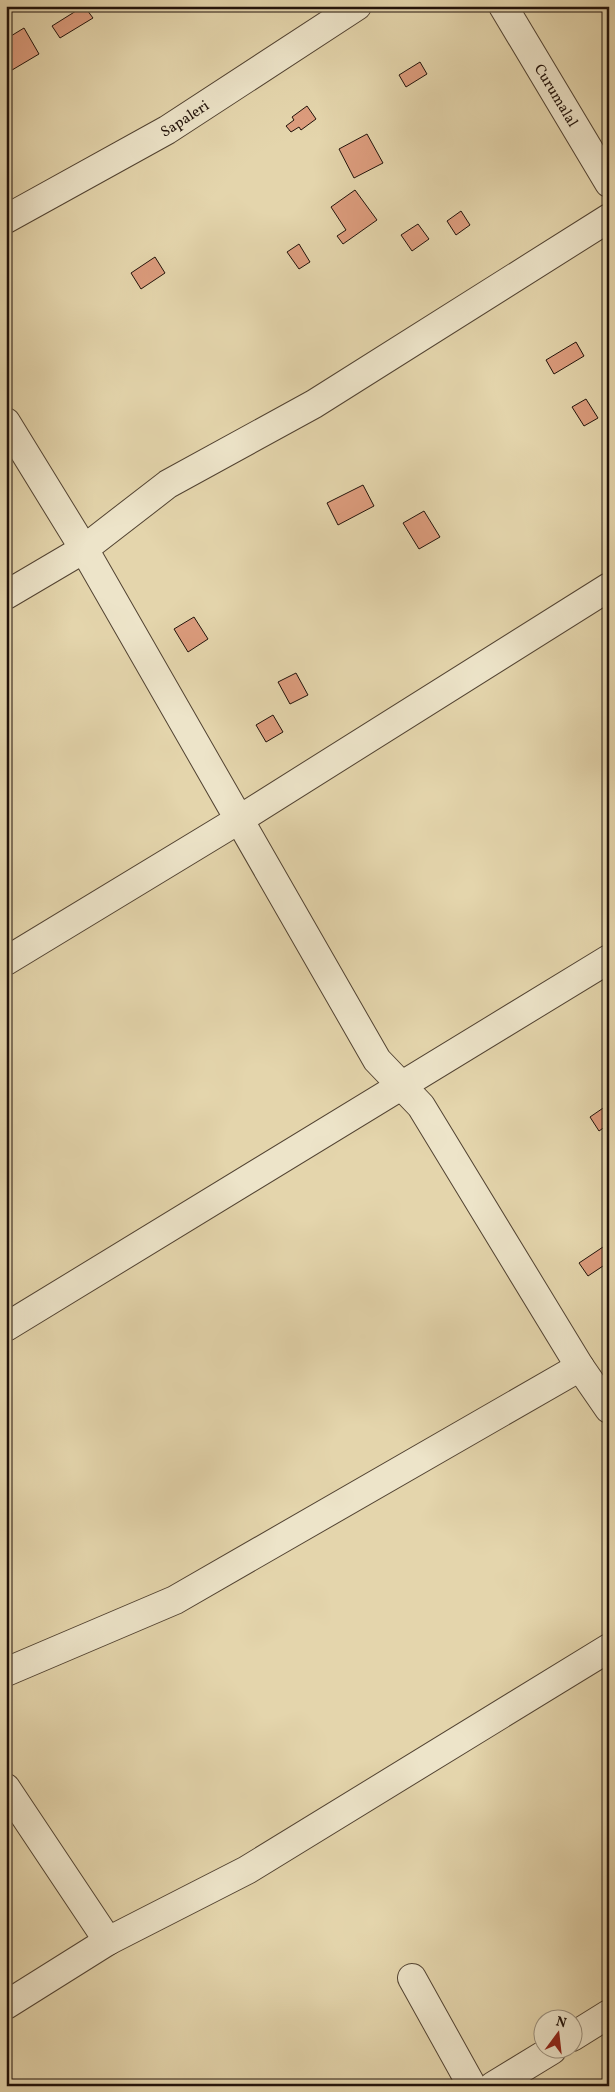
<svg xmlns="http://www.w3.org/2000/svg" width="615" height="2092" font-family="Vollkorn,serif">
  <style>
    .building { fill: #dc9c7d; stroke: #21120a }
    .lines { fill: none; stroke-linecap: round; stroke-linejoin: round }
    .minor-casing { stroke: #524332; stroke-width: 30 }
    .minor { stroke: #ede4c9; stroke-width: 28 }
    .labels { text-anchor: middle; stroke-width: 5; stroke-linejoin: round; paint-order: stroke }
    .street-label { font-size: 15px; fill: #21120a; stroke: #ede4c9 }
  </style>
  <rect width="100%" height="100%" fill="#e4d5ac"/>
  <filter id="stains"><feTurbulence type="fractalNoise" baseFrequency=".004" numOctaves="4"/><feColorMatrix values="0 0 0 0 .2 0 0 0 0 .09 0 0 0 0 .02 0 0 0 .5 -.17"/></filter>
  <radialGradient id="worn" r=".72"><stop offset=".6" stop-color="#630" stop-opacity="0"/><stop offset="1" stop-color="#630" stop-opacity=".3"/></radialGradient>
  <!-- building -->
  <path class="building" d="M84,6L93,18L60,38L52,26Z
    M24,28L39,54L7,73L6,39Z
    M420,62L427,74L406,87L399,75Z
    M307,106L316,119L301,130L299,127L291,132L286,126L294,120L292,117Z
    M367,134L383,163L354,178L339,149Z
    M355,190L377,220L343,244L337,236L346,230L331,207Z
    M461,211L470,225L456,235L447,221Z
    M418,224L429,239L412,251L401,235Z
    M299,244L310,262L299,269L287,252Z
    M155,257L165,273L141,289L131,273Z
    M576,342L584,356L554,374L546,360Z
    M586,399L598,418L584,426L572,407Z
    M363,485L374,506L338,525L327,503Z
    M424,511L440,537L419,549L403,523Z
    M194,617L208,639L188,652L174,629Z
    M296,673L308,695L290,704L278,682Z
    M273,715L283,732L266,742L256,725Z
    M609,1104V1124L599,1131L590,1117Z
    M609,1243V1262L588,1276L579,1263Z"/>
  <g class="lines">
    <defs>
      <g id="minor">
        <path id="s1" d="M503,6L609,183"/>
        <path id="s2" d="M6,219L167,130L357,6"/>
        <path d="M6,422L84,549L377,1060L421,1106L580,1367L609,1409"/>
        <path d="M6,595L84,549L168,484L314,404L609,218"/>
        <path d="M6,961L240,819L609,587"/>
        <path d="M6,1327L609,959"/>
        <path d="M6,1672L175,1600L580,1367"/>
        <path d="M6,1788L108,1941"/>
        <path d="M412,1978L472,2086"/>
        <path d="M6,2005L108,1941L247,1870L609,1648"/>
        <path d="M572,2037L609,2014"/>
        <path d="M493,2086L552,2050"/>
      </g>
    </defs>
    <!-- minor casing -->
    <use href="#minor" class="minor-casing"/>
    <!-- minor -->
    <use href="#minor" class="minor"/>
  </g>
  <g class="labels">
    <!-- street labels -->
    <g class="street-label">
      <text dy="5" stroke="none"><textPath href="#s1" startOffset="104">Curumalal</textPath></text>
      <text dy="5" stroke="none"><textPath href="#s2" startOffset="205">Sapaleri</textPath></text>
    </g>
  </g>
  <!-- margin -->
  <rect width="615" height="2092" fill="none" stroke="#e4d5ac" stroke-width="25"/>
  <rect x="8" y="8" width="600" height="2077" fill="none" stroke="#21120a" stroke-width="2.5"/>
  <rect x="12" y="12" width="590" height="2067" fill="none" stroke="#21120a"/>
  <!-- north arrow -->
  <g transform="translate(558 2034) rotate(15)"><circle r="24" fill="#ede4c9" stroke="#9b907d"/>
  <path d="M0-4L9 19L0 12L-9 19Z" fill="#8f2418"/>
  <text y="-8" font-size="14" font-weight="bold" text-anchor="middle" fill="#21120a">N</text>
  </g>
  <rect width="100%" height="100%" filter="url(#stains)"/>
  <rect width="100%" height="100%" fill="url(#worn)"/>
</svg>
